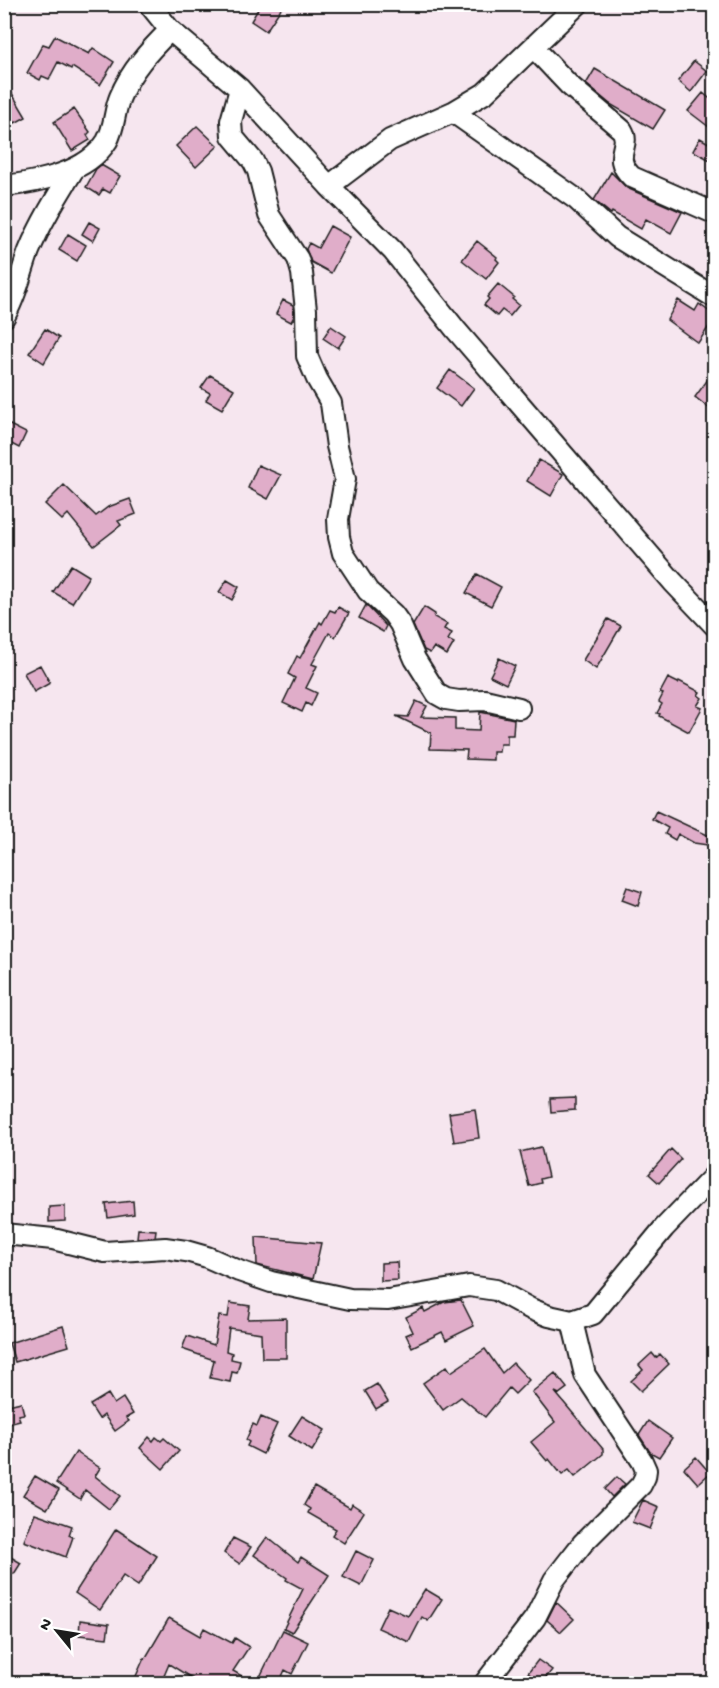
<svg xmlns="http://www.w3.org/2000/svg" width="719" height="1688" font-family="'Gochi Hand',sans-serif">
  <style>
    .building { fill: #e0adc9; stroke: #1c1c1c; stroke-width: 1.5 }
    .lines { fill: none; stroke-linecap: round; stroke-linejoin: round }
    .street-casing { stroke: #1c1c1c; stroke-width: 24 }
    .street { stroke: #fff; stroke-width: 20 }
  </style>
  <rect width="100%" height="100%" fill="#f6e6ef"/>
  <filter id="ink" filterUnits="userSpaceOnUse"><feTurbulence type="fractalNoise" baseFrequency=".0167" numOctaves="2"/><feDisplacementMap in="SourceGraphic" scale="12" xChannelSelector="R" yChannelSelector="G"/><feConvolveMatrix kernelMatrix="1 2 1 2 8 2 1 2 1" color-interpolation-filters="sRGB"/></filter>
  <g filter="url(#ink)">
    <!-- building -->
    <path class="building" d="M261,4H284L266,31L251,21Z
      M55,36L89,54L93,48L114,62L100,85L72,67L71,69L58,62L49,79L42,76L40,80L27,73L43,44L49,46Z
      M694,61L707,71L691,92L678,81Z
      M595,69L665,110L653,129L610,104L586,84Z
      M4,80L26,117L15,123L4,105Z
      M703,93L714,102V120L709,127L688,111Z
      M74,109L90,132L87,135L90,140L72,151L54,122Z
      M197,126L218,146L196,167L176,146Z
      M700,138L714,146V162L693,151Z
      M101,165L120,176L110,193L103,189L99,195L86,187L96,169Z
      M611,172L627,188L682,212L671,233L646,219L641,229L612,212L611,214L594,200Z
      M89,222L100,228L93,241L82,234Z
      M330,226L350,237L331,273L311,262L306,249L309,243L318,248Z
      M68,234L86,245L77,261L59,250Z
      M477,241L497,257L496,259L499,262L486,279L462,260Z
      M498,284L514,297L512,299L519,305L510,316L502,310L497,316L484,305L489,299L487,297Z
      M283,300L293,305L294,316L291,322L276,314Z
      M678,300L695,311L699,304L714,315V319L698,343L667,320Z
      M331,326L346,336L338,348L323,338Z
      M45,329L59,338L44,363L29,353Z
      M450,370L474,388L461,406L437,388Z
      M714,371V412L695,397Z
      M210,375L234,389L222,409L206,400L210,393L201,388Z
      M4,422L26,433L19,448L4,440Z
      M539,460L563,474L551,496L527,481Z
      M258,465L281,475L268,499L248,488Z
      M64,485L96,516L108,507L130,499L136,514L118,521L121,525L94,546L68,514L62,520L45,504Z
      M71,565L89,576L72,603L53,592Z
      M477,574L501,587L491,606L466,593Z
      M227,580L239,587L232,600L219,592Z
      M366,605L386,626L383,632L359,618Z
      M338,607L349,613L335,637L329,633L312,664L317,666L306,688L317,693L311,706L306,703L302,712L283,703L295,678L288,674L297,656L300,658L320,622L322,624L330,610L335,612Z
      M424,607L435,614L434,617L447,624L444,629L452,633L448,640L454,643L447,655L434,647L430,653L424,650L413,625Z
      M608,619L621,626L596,669L583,660Z
      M499,658L515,666L506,684L490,676Z
      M40,665L50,683L34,692L24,673Z
      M668,678L678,683L679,681L700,692L698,695L702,698L697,706L702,708L689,732L659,716L660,714L657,713L662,704L659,702L663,694L660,693Z
      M416,701L427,706L421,717L455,718V730L479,731L480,712L514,719L513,735H507V744H500L499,752H493V760L466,759L467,750L430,749L431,733L396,716L408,717Z
      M656,811L714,838V846L694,843L678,834L675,840L665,834L668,828L652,819Z
      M627,887L642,892L638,906L622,900Z
      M575,1098V1110L551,1112L550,1099Z
      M475,1109L479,1138L454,1142L449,1113Z
      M541,1147L548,1177L540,1179L541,1183L529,1186L520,1152Z
      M671,1149L681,1159L659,1183L649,1174Z
      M133,1201L134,1214L108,1218L106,1204Z
      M65,1206V1221L49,1222V1207Z
      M138,1229L156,1230L155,1237L137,1238Z
      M256,1237L321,1243L313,1279L257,1265Z
      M397,1262L398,1280L381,1281V1263Z
      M461,1300L474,1326L446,1340L442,1332L412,1347L406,1335L413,1332L406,1317L423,1308L425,1312L444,1302Z
      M230,1303L250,1306L248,1319L286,1318V1358H262L261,1333L229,1328L226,1351L232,1353L231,1359L240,1361L237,1373L232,1372L230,1382L210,1378L214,1360L182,1349L187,1336L214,1345L219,1316L228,1317Z
      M63,1326L69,1346L15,1362L9,1343Z
      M485,1349L502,1373L513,1363L529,1380L515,1394L509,1388L485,1417L461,1397L443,1410L423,1383L447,1366L451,1372Z
      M652,1353L656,1358L660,1354L669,1364L641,1391L631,1381L643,1370L639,1365Z
      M555,1373L567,1388L559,1394L555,1392L603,1449V1454L575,1477L569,1470L562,1475L549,1459L547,1461L531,1442L555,1422L532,1392Z
      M377,1384L388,1402L376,1409L365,1391Z
      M108,1394L114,1404L123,1398L133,1414L126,1418L129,1421L115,1431L104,1415L99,1419L90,1405Z
      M21,1402L24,1414L18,1415L20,1420L4,1424V1406Z
      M302,1416L325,1430L312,1451L289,1436Z
      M261,1417L277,1424L263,1454L247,1446L249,1442L246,1440L253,1424L257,1426Z
      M648,1421L672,1438L659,1457L650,1452L639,1435Z
      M149,1437L153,1441L156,1437L161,1441L164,1438L179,1451L163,1469L140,1448Z
      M76,1452L100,1468L95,1476L120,1496L109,1509L85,1490L80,1499L56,1483Z
      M696,1457L710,1473L698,1484L684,1468Z
      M35,1476L59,1490L47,1509L23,1495Z
      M617,1477L625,1484L612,1497L605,1489Z
      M314,1487L350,1508L352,1504L364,1512L344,1543L332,1535L336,1529L308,1513L310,1509L304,1505Z
      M643,1500L659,1507L650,1529L632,1522Z
      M35,1513L72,1526L69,1535L73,1537L66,1557L24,1541Z
      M116,1529L157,1556L138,1586L123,1576L100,1610L75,1593Z
      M267,1537L298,1562L301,1557L329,1575L292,1632L284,1628L303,1589L286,1580L287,1578L254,1555Z
      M233,1538L251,1547L240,1564L224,1553Z
      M356,1551L374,1560L361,1586L343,1577Z
      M9,1556L21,1563L14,1574L4,1567V1562Z
      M425,1589L442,1599L428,1621L422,1617L409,1642L378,1628L388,1607L408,1616Z
      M556,1602L574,1619L561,1632L547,1620Z
      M169,1618L200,1636L204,1628L232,1643L235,1638L249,1647L233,1671L254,1683H193L195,1680L169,1664L161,1683H133L144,1658L145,1659Z
      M80,1620L109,1624L107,1638L79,1635Z
      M283,1630L308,1642L292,1674L285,1670L279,1683H257Z
      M538,1660L552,1670L542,1683L528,1673Z"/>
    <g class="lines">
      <defs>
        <path id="street" d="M149,4L170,30L240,89L329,186L393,251L456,330L673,582L714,625
          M534,48L569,85L622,130C632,147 610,156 632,177L714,213
          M240,89L231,121L232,136L253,161L258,171L269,215L298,259L302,273L306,310L307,356L317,379L331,403L337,446L345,479L338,519L339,537L343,553L368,591L393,614L400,624L415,659L437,694L446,699L459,701L485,700L519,708
          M453,112L576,199L617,237L714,297
          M4,186C39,182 87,173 107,141C115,127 114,111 120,97C131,70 150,50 170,30
          M329,186L390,140L453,112L485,93L578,4
          M4,317C16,297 21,273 29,251C41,222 58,195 74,169
          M4,1234L53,1239L105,1252L165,1248L186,1251L207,1257L239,1271L271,1282L350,1299L388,1300L469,1286L496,1290L531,1309L549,1316L572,1321L593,1314L664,1228L714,1176
          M484,1684L535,1618L554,1580L568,1562L583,1543L641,1485L645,1477L646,1470L642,1461L585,1375L572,1321"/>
      </defs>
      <!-- street casing -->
      <use href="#street" class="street-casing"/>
      <!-- street -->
      <use href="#street" class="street"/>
    </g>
  </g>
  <!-- margin -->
  <rect width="719" height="1688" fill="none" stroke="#fff" stroke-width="24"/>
  <rect x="12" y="12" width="695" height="1664" fill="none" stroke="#1c1c1c" stroke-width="2" filter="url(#ink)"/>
  <!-- north arrow -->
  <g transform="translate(57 1631) rotate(300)" stroke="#ffffff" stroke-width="4.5" paint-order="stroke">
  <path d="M0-4.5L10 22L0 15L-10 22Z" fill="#1c1c1c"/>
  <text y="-9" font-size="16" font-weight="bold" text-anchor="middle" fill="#1c1c1c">N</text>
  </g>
</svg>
